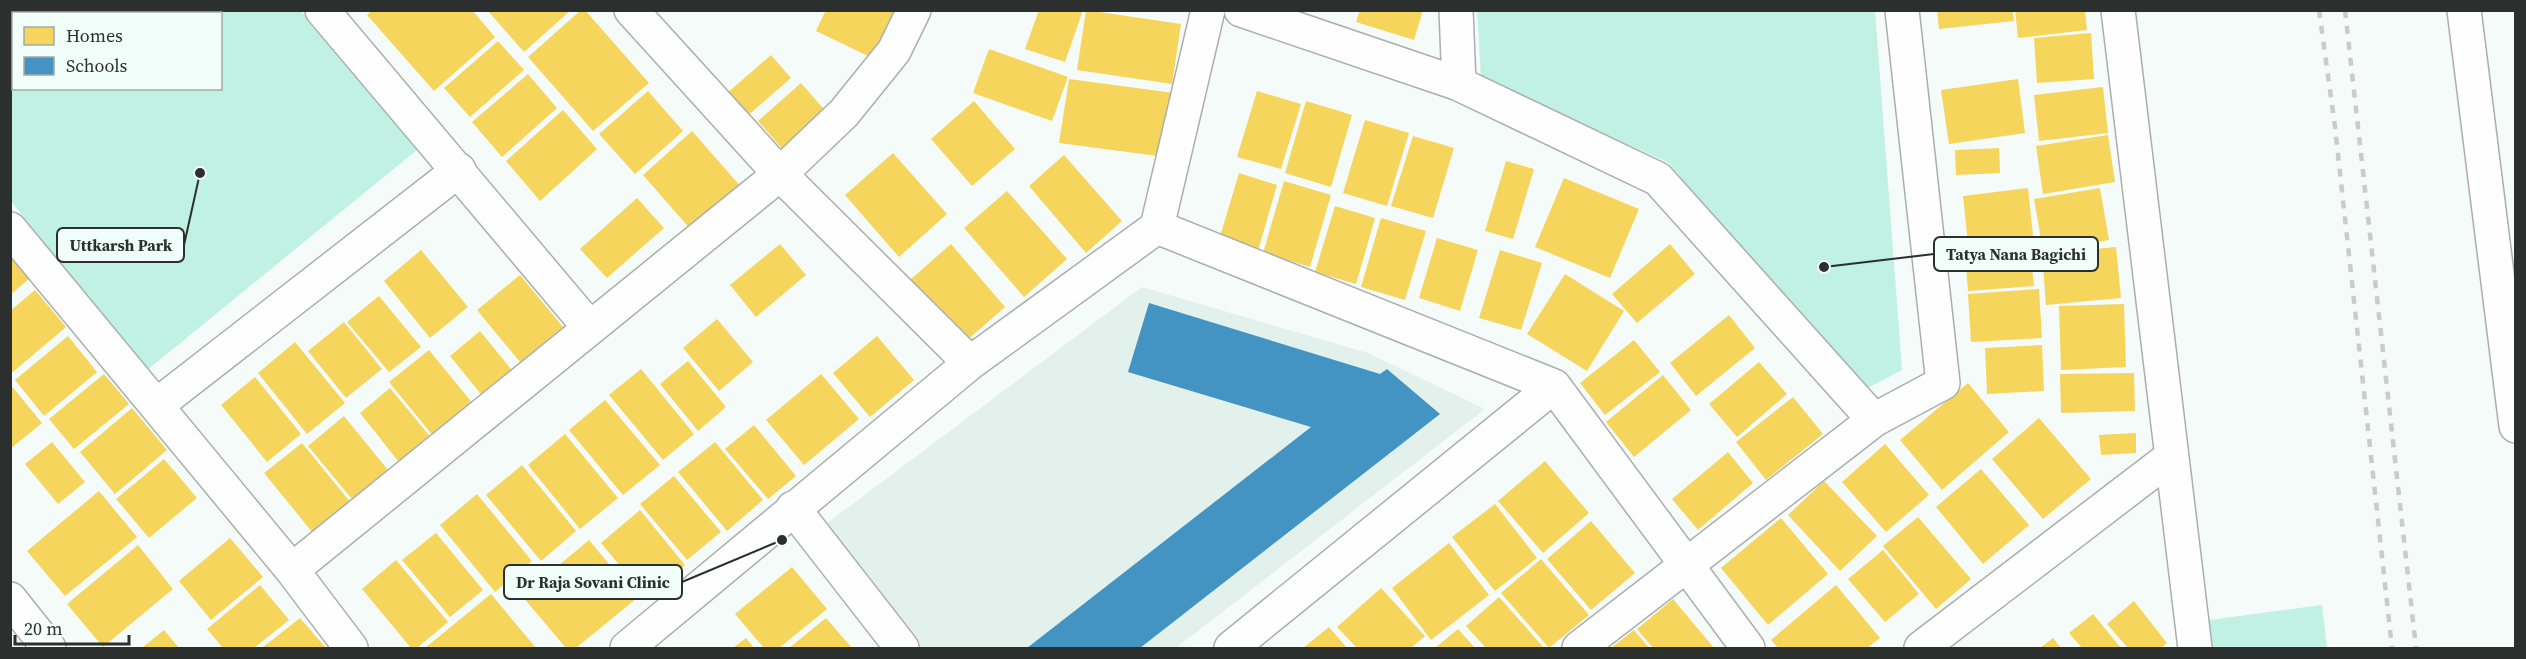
<svg xmlns="http://www.w3.org/2000/svg" width="2526" height="659" font-family="'Source Serif 4',serif">
  <style>
    .built { fill: #e3f1ed }
    .green { fill: #c0f1e4; fill-rule: evenodd }
    .homes { fill: #f6d55c }
    .schools { fill: #4393c3 }
    .lines { fill: none; stroke-linecap: round; stroke-linejoin: round }
    .minor-casing { stroke: #aaafad; stroke-width: 36 }
    .minor { stroke: #fefefe; stroke-width: 33 }
    .rail { stroke: #cacbcb; stroke-width: 4.5; stroke-dasharray: 8 8; stroke-linecap: butt }
    .leader { fill: none; stroke: #2b2f2e; stroke-width: 2 }
    .callout-dot { fill: #2b2f2e; stroke: #f2fefa; stroke-width: 2 }
    .callout { fill: #f2fefa; stroke: #2b2f2e; stroke-width: 2 }
    .callout-label { font-size: 16px; text-anchor: middle; font-weight: bold; fill: #2b2f2e }
  </style>
  <rect width="100%" height="100%" fill="#f5fbf9"/>
  <!-- built -->
  <path class="built" d="M1142,287L1368,353L1485,409L1176,648H916L822,527Z"/>
  <!-- green -->
  <path class="green" d="M13,11H301L423,145L146,371L11,201L10,16ZM14,14H220V88H14Z
    M1477,11H1875L1902,370L1858,393L1669,163L1481,78Z
    M2322,605L2327,648H2206L2202,621Z"/>
  <!-- homes -->
  <path class="homes" d="M372,10H472L495,37L434,91L367,15Z
    M487,10H571L524,52Z
    M581,10H585L649,83L593,131L528,57Z
    M826,10H896L872,58L816,31Z
    M1039,10H1083L1065,62L1025,49Z
    M1086,10L1181,24L1172,84L1077,70Z
    M1360,10H1423L1414,40L1356,22Z
    M1937,10H2013L2014,21L1939,29Z
    M2015,10H2085L2087,30L2018,38Z
    M2091,33L2094,79L2037,83L2034,38Z
    M498,41L524,70L470,117L444,88Z
    M989,49L1068,77L1052,121L973,93Z
    M771,55L791,78L746,117L726,94Z
    M528,74L557,108L502,157L472,122Z
    M1069,79L1174,93L1165,157L1059,143Z
    M2018,79L2025,133L1949,144L1941,90Z
    M801,83L829,115L786,153L758,121Z
    M2103,87L2108,133L2039,141L2034,95Z
    M648,91L683,131L635,174L599,134Z
    M1257,91L1301,104L1281,169L1237,157Z
    M974,101L1015,149L972,186L931,139Z
    M1306,101L1352,115L1331,187L1285,173Z
    M563,110L597,149L540,201L506,161Z
    M1365,120L1409,133L1387,206L1343,193Z
    M692,131L742,188L692,231L643,175Z
    M2108,135L2115,182L2043,194L2036,146Z
    M1413,136L1454,148L1433,218L1391,206Z
    M1999,148L2000,173L1956,175L1955,150Z
    M893,153L947,214L899,257L845,195Z
    M1064,155L1122,221L1086,253L1029,186Z
    M1506,161L1534,169L1513,239L1485,231Z
    M1239,173L1277,185L1258,251L1219,240Z
    M1564,178L1639,209L1610,278L1535,247Z
    M1284,181L1331,195L1310,267L1263,253Z
    M2028,188L2033,236L1968,244L1963,196Z
    M2100,188L2109,240L2043,251L2034,199Z
    M1007,191L1067,259L1024,297L964,228Z
    M637,198L664,228L607,278L580,249Z
    M1335,206L1375,218L1356,284L1315,272Z
    M1381,218L1426,231L1405,300L1361,287Z
    M1437,238L1478,250L1460,311L1419,298Z
    M10,241L36,273L10,295Z
    M780,244L806,275L756,317L730,285Z
    M951,244L1005,307L965,342L910,280Z
    M1670,244L1695,274L1637,323L1612,294Z
    M2116,247L2121,298L2046,305L2042,254Z
    M2030,249L2034,286L1968,291L1965,255Z
    M421,250L468,307L430,338L384,281Z
    M1500,250L1542,263L1521,330L1479,318Z
    M1565,274L1624,311L1587,371L1527,334Z
    M520,275L563,327L520,362L477,310Z
    M2039,289L2042,338L1971,342L1968,294Z
    M35,290L66,327L13,372L10,369V311Z
    M379,296L421,347L389,372L347,322Z
    M2124,304L2126,367L2061,370L2059,306Z
    M1729,315L1755,348L1696,396L1670,363Z
    M717,319L753,362L719,391L683,348Z
    M344,322L382,369L346,398L308,351Z
    M480,331L515,374L484,398L450,356Z
    M68,336L97,372L44,416L15,380Z
    M877,336L914,380L870,417L833,373Z
    M1634,340L1660,372L1605,415L1580,383Z
    M295,342L345,403L307,434L258,373Z
    M2042,345L2044,391L1987,394L1985,348Z
    M429,350L474,405L434,437L389,382Z
    M688,361L726,407L698,431L660,384Z
    M1759,362L1787,394L1737,437L1709,404Z
    M641,369L694,434L663,460L609,395Z
    M2134,373L2135,411L2061,413L2060,374Z
    M104,374L129,404L74,449L49,419Z
    M821,374L859,419L804,465L766,420Z
    M1663,375L1691,410L1634,457L1606,422Z
    M255,377L301,434L267,462L221,405Z
    M1968,383L2009,432L1942,490L1900,440Z
    M10,384L42,423L10,449Z
    M390,388L433,440L402,466L360,413Z
    M1793,397L1823,434L1766,480L1736,442Z
    M605,400L660,465L623,495L569,430Z
    M132,408L167,450L115,494L80,452Z
    M344,416L392,475L356,504L308,446Z
    M2039,418L2091,479L2043,519L1992,459Z
    M754,425L796,476L768,499L725,449Z
    M2136,433V453L2101,455L2099,435Z
    M565,434L618,498L580,529L528,465Z
    M52,442L85,482L58,504L25,464Z
    M715,442L763,500L727,531L678,472Z
    M302,443L351,503L313,533L264,473Z
    M1885,444L1929,495L1886,532L1842,482Z
    M1728,452L1753,483L1698,530L1672,499Z
    M164,459L197,498L149,538L116,499Z
    M1545,461L1589,513L1543,553L1498,501Z
    M522,465L576,531L541,561L486,495Z
    M1981,469L2029,525L1983,564L1936,507Z
    M674,476L721,532L687,560L640,504Z
    M1824,481L1877,536L1840,571L1788,515Z
    M99,491L137,537L65,596L27,551Z
    M477,494L532,561L495,592L440,525Z
    M1495,504L1537,558L1495,591L1452,537Z
    M640,510L685,565L646,597L601,543Z
    M1918,517L1971,579L1936,609L1883,546Z
    M1781,518L1828,574L1768,625L1721,568Z
    M1591,521L1635,573L1591,610L1547,559Z
    M436,533L483,590L450,617L402,560Z
    M230,538L263,577L211,620L179,581Z
    M589,540L637,598L576,648H566L522,596Z
    M1449,543L1489,595L1431,640L1392,588Z
    M138,545L173,589L103,647L67,604Z
    M1883,550L1919,594L1885,622L1848,579Z
    M1541,559L1589,615L1549,648L1501,593Z
    M396,560L448,622L417,648H411L362,589Z
    M792,567L827,609L779,648H764L735,614Z
    M260,585L289,620L254,648H223L207,629Z
    M1836,585L1880,638L1867,648H1778L1771,640Z
    M1381,588L1425,636L1411,648H1357L1337,627Z
    M491,594L536,648H425Z
    M1499,597L1544,648H1486L1466,626Z
    M1673,599L1714,648H1653L1637,629Z
    M2134,601L2167,643L2161,648H2128L2107,624Z
    M2093,614L2121,648H2082L2069,633Z
    M300,618L326,648H262Z
    M826,618L852,648H789Z
    M1329,627L1347,648H1303Z
    M1458,629L1475,648H1435Z
    M164,630L179,648H142Z
    M1634,630L1649,648H1611Z
    M746,638L754,648H733Z
    M2053,638L2061,648H2040Z"/>
  <!-- schools -->
  <path class="schools" d="M1149,303L1380,374L1387,369L1440,414L1140,648H1027L1311,427L1128,372Z"/>
  <g class="lines">
    <defs>
      <path id="minor" d="M322,10L590,328
        M631,10L780,174L970,363
        M1241,10L1459,84L1658,179L1874,420
        M1456,10L1459,84
        M2118,10L2195,648
        M2464,10L2516,426
        M1157,227L1554,386L1748,648
        M10,229L292,570L351,648
        M157,405L459,170
        M793,508L902,648
        M292,570L780,174L844,113L894,51L914,10
        M10,599L49,648
        M627,648L970,363L1157,227L1208,10
        M1231,648L1554,386
        M1579,648L1874,420L1943,383L1902,10
        M1921,648L2171,457"/>
    </defs>
    <!-- minor casing -->
    <use href="#minor" class="minor-casing"/>
    <!-- minor -->
    <use href="#minor" class="minor"/>
    <!-- rail -->
    <path class="rail" d="M2319,10L2335,127L2392,648
      M2345,10L2416,648"/>
  </g>
  <!-- callouts -->
  <path class="leader" d="M200 173L184 245M1824 267L1934 254M782 540L682 582"/>
  <g class="callout-dot">
    <circle cx="200" cy="173" r="6"/>
    <circle cx="1824" cy="267" r="6"/>
    <circle cx="782" cy="540" r="6"/>
  </g>
  <g class="callout">
    <rect x="57" y="228" width="127" height="34" rx="6"/>
    <rect x="1934" y="237" width="164" height="34" rx="6"/>
    <rect x="504" y="565" width="178" height="34" rx="6"/>
  </g>
  <g class="callout-label">
    <text x="121" y="251">Uttkarsh Park</text>
    <text x="2016" y="260">Tatya Nana Bagichi</text>
    <text x="593" y="588">Dr Raja Sovani Clinic</text>
  </g>
  <!-- border -->
  <rect width="2526" height="659" fill="none" stroke="#2b2f2e" stroke-width="24"/>
  <!-- legend -->
  <rect x="12" y="12" width="210" height="78" fill="#f2fefa" stroke="#a2aba8" stroke-width="1.5"/>
  <rect x="24" y="27" width="30" height="18" fill="#f6d55c" stroke="#a2aba8" stroke-width="1.5"/>
  <text x="66" y="42" font-size="18" fill="#2b2f2e">Homes</text>
  <rect x="24" y="57" width="30" height="18" fill="#4393c3" stroke="#a2aba8" stroke-width="1.5"/>
  <text x="66" y="72" font-size="18" fill="#2b2f2e">Schools</text>
  <!-- scale -->
  <path d="M15 635v9h114v-9" fill="none" stroke="#2b2f2e" stroke-width="3"/>
  <text x="24" y="635" font-size="18" fill="#2b2f2e" stroke="#f2fefa" stroke-width="4.5" paint-order="stroke">20 m</text>
</svg>
